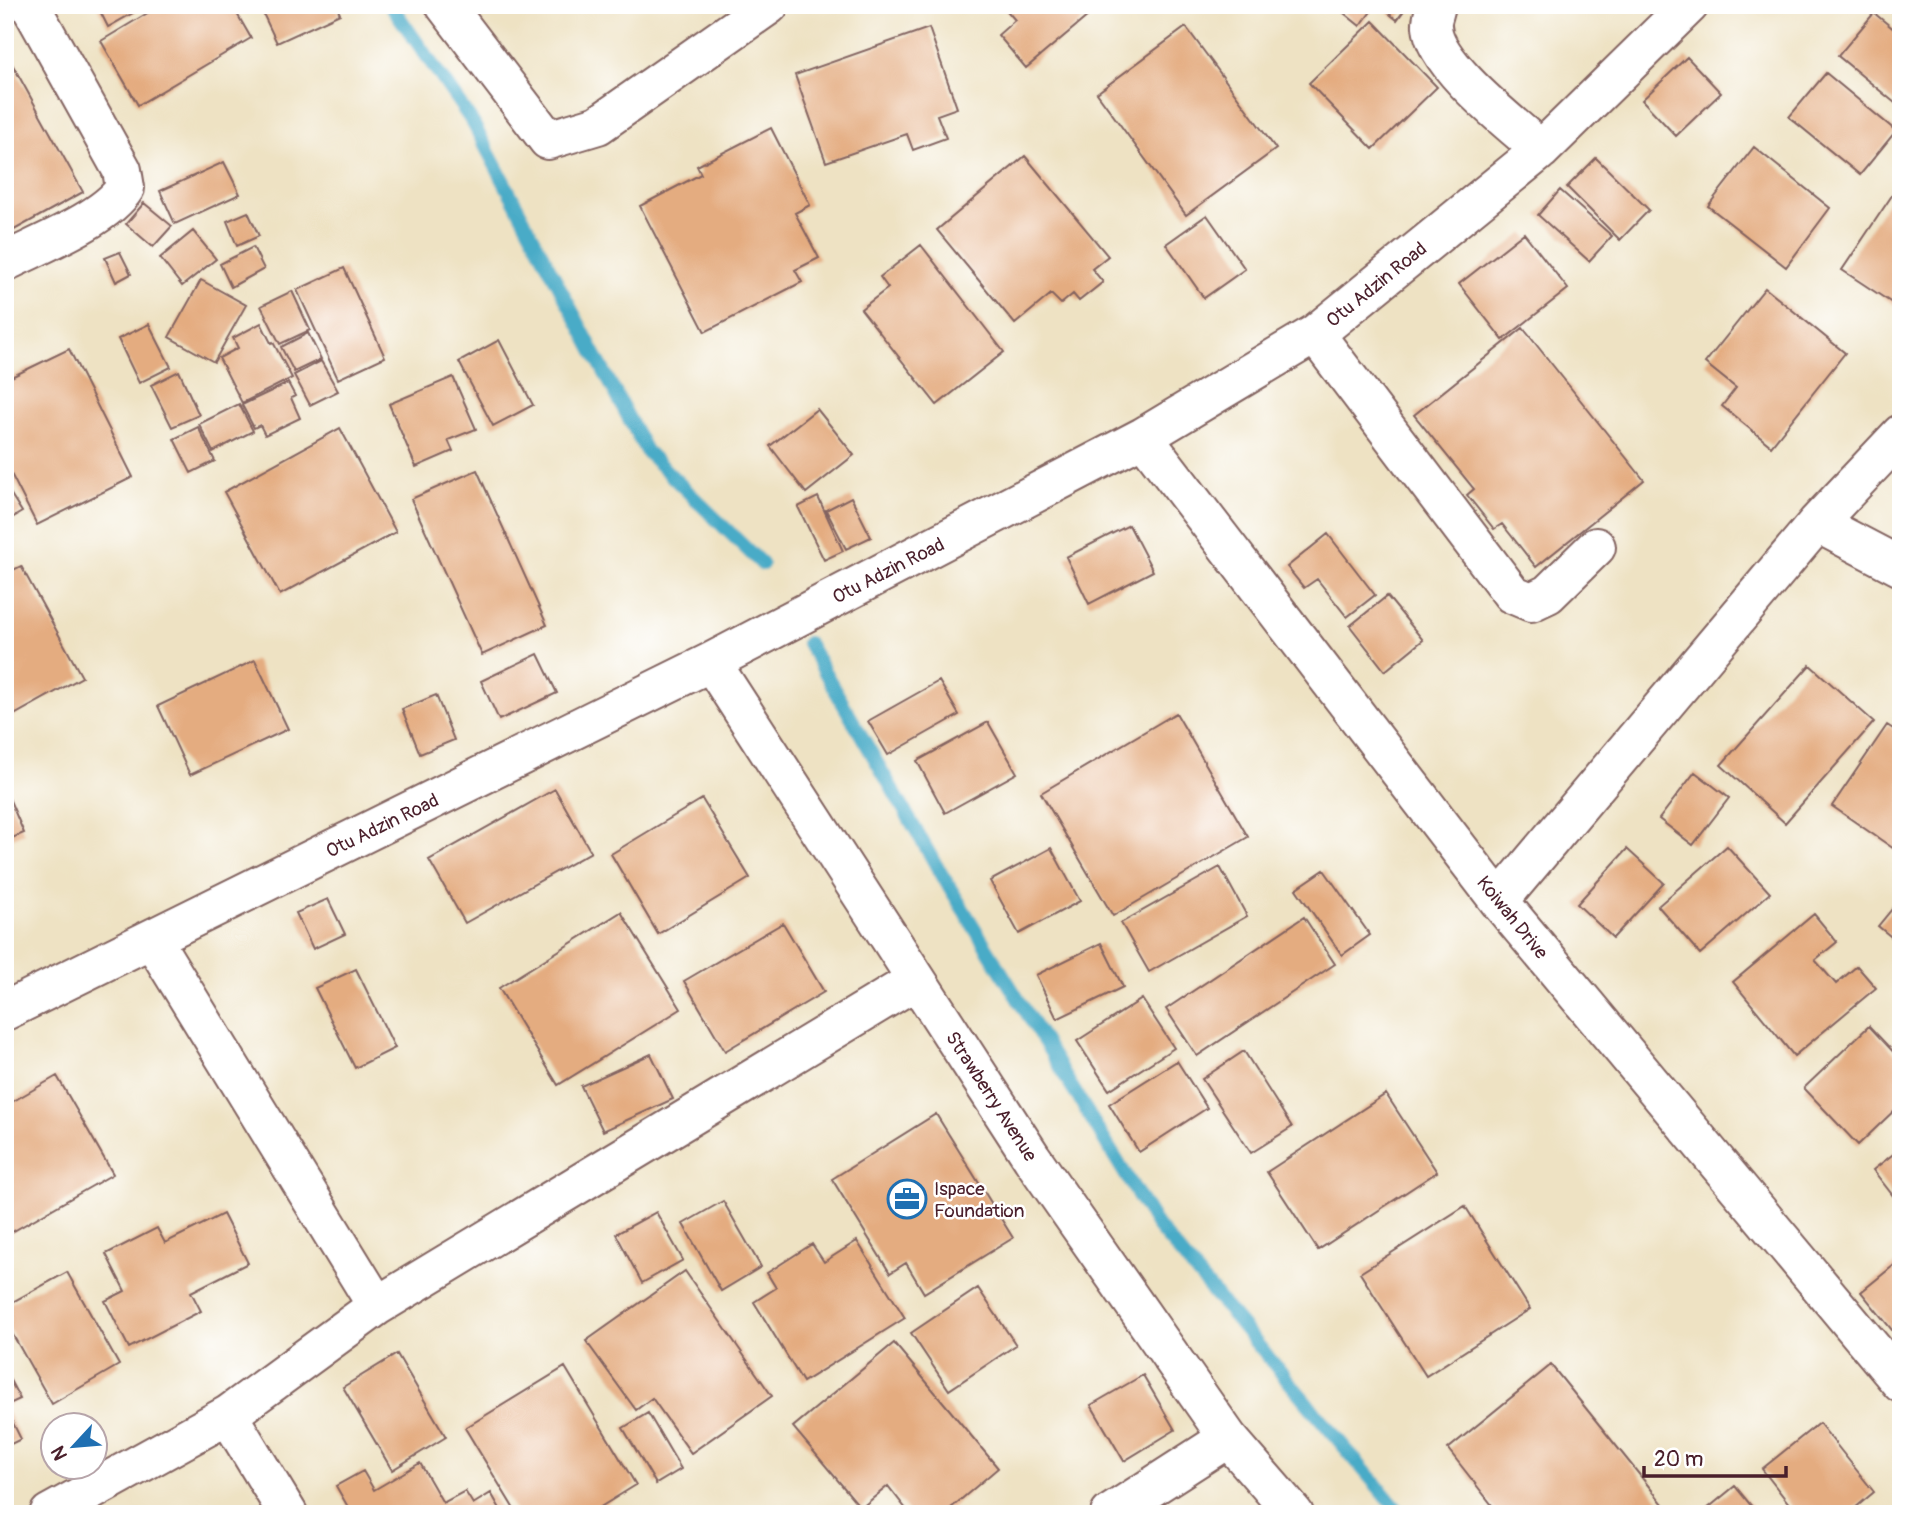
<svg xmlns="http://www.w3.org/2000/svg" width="1906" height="1519" font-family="Pangolin,sans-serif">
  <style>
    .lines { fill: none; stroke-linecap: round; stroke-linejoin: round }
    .stream { stroke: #48abc7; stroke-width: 14 }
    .building { fill: #e4ac80 }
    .minor-casing { stroke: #836360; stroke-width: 42 }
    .minor { stroke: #fff; stroke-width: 38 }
    .labels { text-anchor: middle; stroke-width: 5; stroke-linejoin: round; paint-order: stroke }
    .street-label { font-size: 19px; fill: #4a1f2b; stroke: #fff }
    .poi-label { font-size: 19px; fill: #4a1f2b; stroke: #fff; text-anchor: start }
  </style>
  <rect width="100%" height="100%" fill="#fff"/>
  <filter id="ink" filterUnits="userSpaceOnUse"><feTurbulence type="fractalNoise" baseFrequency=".0143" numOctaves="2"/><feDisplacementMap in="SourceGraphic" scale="14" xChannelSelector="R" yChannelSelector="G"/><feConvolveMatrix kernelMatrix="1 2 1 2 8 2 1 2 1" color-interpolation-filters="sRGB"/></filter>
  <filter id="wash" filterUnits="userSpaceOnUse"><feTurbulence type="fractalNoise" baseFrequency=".00686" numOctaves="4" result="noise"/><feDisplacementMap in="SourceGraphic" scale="28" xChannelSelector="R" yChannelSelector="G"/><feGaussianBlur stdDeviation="1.57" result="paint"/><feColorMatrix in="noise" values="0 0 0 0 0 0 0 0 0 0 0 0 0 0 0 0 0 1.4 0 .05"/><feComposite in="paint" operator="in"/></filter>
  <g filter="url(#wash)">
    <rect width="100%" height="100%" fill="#eee2c3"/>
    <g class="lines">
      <!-- stream -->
      <path class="stream" d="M391,5L473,123L646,451L762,564
        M808,643L936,865L1157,1226L1401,1514"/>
    </g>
    <g id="blocks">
      <!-- building -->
      <path class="building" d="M97,5H147L108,27Z
        M161,5H232L251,38L138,105L101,41Z
        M259,5H336L340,14L277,43Z
        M1002,5H1101L1026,68L998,35L1015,20Z
        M1334,5H1376L1360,26Z
        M1379,5H1408L1397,20Z
        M1874,13L1901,35V108L1838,56Z
        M1373,21L1437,87L1373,149L1309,83Z
        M1186,27L1276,149L1186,215L1097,93Z
        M929,28L957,108L937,115L946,138L913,150L907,134L826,162L795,75Z
        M5,51L83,192L5,235Z
        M1687,57L1721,93L1676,136L1642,100Z
        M1826,73L1896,131L1860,175L1789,117Z
        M771,128L810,205L795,213L819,258L795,270L802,282L705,332L640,206L701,174L697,166Z
        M1754,147L1830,208L1786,267L1708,206Z
        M1025,156L1108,256L1092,269L1103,282L1079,301L1073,294L1061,304L1051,294L1015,324L937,230Z
        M1596,158L1649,210L1620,240L1567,187Z
        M224,162L240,194L175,224L160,191Z
        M1901,182V309L1842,270Z
        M1560,190L1612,236L1589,261L1538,215Z
        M144,203L172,226L153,247L126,224Z
        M248,212L259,236L237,246L227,221Z
        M1207,215L1245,269L1204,298L1166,244Z
        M193,231L216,259L182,286L160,258Z
        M1524,233L1568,289L1503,340L1459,284Z
        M921,245L1004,352L937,405L861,309L888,288L880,277Z
        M253,247L264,269L231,287L220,264Z
        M120,252L131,274L116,282L105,258Z
        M344,268L385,357L338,379L297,290Z
        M201,280L246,305L214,362L169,337Z
        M1765,288L1845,353L1771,446L1722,406L1736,388L1705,363Z
        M292,291L310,330L280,344L261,306Z
        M261,323L271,343L273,342L292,378L242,403L219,358L238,348L233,338Z
        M149,324L171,367L139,383L118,339Z
        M1523,328L1644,480L1536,567L1502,524L1494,529L1467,495L1474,489L1414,415Z
        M308,333L321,359L294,372L281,347Z
        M499,340L533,405L493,426L459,362Z
        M69,349L133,477L37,525L5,462V380Z
        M321,361L338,391L310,405L294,375Z
        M179,371L199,415L172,427L151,385Z
        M453,377L476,429L448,440L453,451L416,467L389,404Z
        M288,383L295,396L291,398L300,418L265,435L260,425L254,428L242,405Z
        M239,404L253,431L213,452L199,424Z
        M817,409L854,455L806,493L770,446Z
        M198,427L215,461L191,473L174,439Z
        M340,428L396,532L280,595L224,492Z
        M477,470L547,625L482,655L411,499Z
        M5,485L22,512L5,522Z
        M818,497L843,551L824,560L798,507Z
        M851,497L871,537L846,549L826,510Z
        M1129,525L1153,571L1089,604L1066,557Z
        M1328,534L1375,595L1347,617L1317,579L1304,588L1287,567Z
        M21,566L82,677L5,720V574Z
        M1387,596L1423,640L1385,671L1350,626Z
        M538,654L557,693L499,720L481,681Z
        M255,660L288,729L190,775L158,706Z
        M1810,665L1874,722L1785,823L1721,765Z
        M939,681L959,715L888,755L868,721Z
        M436,695L454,740L420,754L402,709Z
        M1176,713L1248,837L1113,916L1041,793Z
        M988,722L1017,773L945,813L917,761Z
        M1887,725L1901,734V846L1897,851L1832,806Z
        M1695,772L1729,798L1693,845L1659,819Z
        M5,789L24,833L5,841Z
        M555,789L591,852L465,923L429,860Z
        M702,799L750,878L658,934L611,854Z
        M1727,846L1770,893L1700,954L1658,906Z
        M1051,848L1080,901L1019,934L990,881Z
        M1627,849L1664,883L1613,938L1577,904Z
        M1220,867L1247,916L1149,972L1121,923Z
        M1324,870L1370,935L1342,955L1296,889Z
        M1901,898V945L1878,926Z
        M328,899L345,934L313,949L296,913Z
        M621,912L681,1009L558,1085L499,988Z
        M1814,914L1837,942L1815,960L1836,984L1857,966L1876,988L1794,1056L1733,982Z
        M1304,917L1335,964L1197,1056L1166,1009Z
        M783,923L824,992L725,1051L684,981Z
        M1101,943L1123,987L1057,1019L1036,975Z
        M356,969L395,1048L355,1068L315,988Z
        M1142,999L1174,1048L1109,1090L1077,1041Z
        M1869,1026L1901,1060V1104L1858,1145L1804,1088Z
        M1244,1051L1292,1127L1251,1153L1202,1079Z
        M651,1054L673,1099L603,1131L581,1086Z
        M1177,1061L1207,1108L1139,1152L1109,1104Z
        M57,1076L113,1174L5,1236V1106Z
        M1386,1094L1437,1172L1318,1250L1267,1172Z
        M936,1114L1013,1238L924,1293L906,1263L890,1273L832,1179Z
        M1901,1148V1206L1873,1170Z
        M723,1201L761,1267L721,1291L683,1224Z
        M1465,1206L1530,1309L1426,1376L1360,1273Z
        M656,1212L683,1260L642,1283L616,1234Z
        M223,1214L248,1263L191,1292L201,1311L129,1348L105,1301L125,1291L106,1254L157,1228L165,1243Z
        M857,1241L905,1318L803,1382L754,1302L776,1288L767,1273L812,1244L824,1262Z
        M1899,1261L1901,1332L1896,1335L1861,1292Z
        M685,1271L772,1396L691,1453L652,1398L636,1410L586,1341Z
        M67,1272L119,1365L52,1404L5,1321V1306Z
        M978,1288L1016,1345L949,1390L911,1333Z
        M894,1343L998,1468L944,1514H910L888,1486L861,1508L793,1427Z
        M397,1354L446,1437L392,1470L343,1387Z
        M1551,1365L1663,1504L1652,1514H1499L1448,1449Z
        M565,1367L636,1485L589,1514H517L465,1428Z
        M5,1371L20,1399L5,1406Z
        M1143,1375L1175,1430L1124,1461L1091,1405Z
        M5,1407L21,1439L5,1447Z
        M648,1413L681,1469L656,1484L623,1428Z
        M1819,1423L1874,1492L1848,1514H1797L1762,1469Z
        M420,1463L443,1503L465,1491L473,1504L491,1493L503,1514H352L336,1486L363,1471L374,1490Z
        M1735,1486L1758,1514H1701Z"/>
    </g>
  </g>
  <g filter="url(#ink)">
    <use href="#blocks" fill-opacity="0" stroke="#836360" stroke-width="2"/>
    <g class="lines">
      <defs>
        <path id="minor" d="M445,5L548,140L598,125L769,5
          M1436,5C1435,12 1431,20 1432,26C1434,65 1512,124 1541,150
          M5,262C38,245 106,219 125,188L122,170L30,5
          M1315,334L1512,594L1531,602L1548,594L1596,547
          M1143,437L1499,901L1901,1383
          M1817,523L1901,567
          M711,662L1032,1158L1228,1438L1294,1514
          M1499,901L1817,523L1901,434
          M152,939L377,1306
          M5,1011L711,662L1143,437L1315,334L1541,150L1689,5
          M228,1415L288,1514
          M49,1514L228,1415L377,1306L916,980
          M1110,1514L1228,1438"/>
      </defs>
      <!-- minor casing -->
      <use href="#minor" class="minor-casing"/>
      <!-- minor -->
      <use href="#minor" class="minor"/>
    </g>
  </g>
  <!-- icons -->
  <defs>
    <symbol id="office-ring" viewBox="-11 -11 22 22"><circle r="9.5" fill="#fff" stroke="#1f6fb2" stroke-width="1.5"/><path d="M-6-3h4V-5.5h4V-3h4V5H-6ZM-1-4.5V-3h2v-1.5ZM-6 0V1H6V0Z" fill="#1f6fb2"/></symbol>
  </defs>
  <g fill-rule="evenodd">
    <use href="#office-ring" x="885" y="1177" width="44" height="44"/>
  </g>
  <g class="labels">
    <!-- street labels -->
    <g class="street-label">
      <text transform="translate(1376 284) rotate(-39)" y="7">Otu Adzin Road</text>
      <text transform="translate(888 570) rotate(-27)" y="7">Otu Adzin Road</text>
      <text transform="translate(382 825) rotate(-26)" y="7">Otu Adzin Road</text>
      <text transform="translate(1513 917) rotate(51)" y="7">Koiwah Drive</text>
      <text transform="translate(992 1096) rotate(57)" y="7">Strawberry Avenue</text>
    </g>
    <!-- poi labels -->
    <g class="poi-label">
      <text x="934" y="1195">Ispace<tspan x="934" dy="22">Foundation</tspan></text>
    </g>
  </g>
  <!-- margin -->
  <rect width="1906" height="1519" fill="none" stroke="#fff" stroke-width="28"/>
  <!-- north arrow -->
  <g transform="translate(74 1446) rotate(244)"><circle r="33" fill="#ffffff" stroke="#b7a5aa" stroke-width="2"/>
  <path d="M0-5L12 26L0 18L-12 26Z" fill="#1f6fb2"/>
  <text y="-10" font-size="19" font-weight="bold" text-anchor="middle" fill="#4a1f2b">N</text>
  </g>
  <!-- scale -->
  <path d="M1644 1466v10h142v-10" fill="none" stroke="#4a1f2b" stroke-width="3.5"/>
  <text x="1654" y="1466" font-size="21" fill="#4a1f2b" stroke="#ffffff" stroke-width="5" paint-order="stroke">20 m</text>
</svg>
